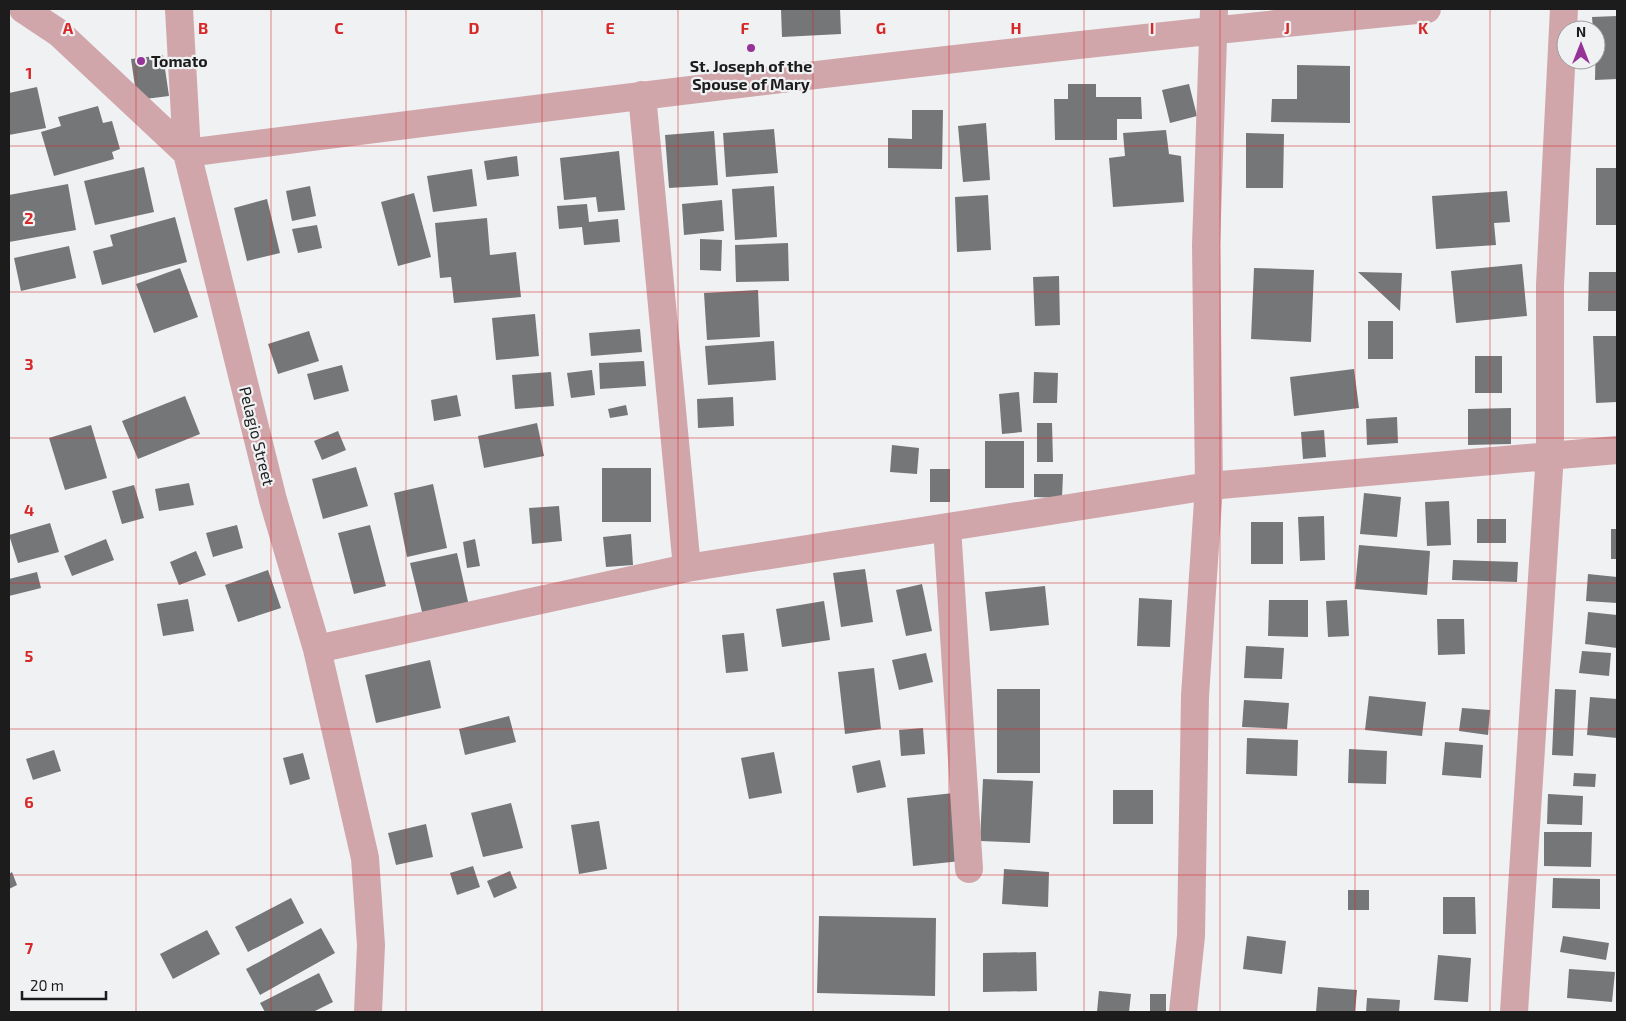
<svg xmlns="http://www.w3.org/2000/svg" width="1626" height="1021" font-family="'Exo 2',sans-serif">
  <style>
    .building { fill: #747678 }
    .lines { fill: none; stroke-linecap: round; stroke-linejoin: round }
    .minor { stroke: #d1a6ab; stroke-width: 28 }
    .grid { fill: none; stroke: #d62828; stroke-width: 1; stroke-opacity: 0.55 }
    .poi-dot { fill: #973298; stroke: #eff1f3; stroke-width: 2 }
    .labels { text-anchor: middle; stroke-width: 4.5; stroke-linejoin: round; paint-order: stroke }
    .poi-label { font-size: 16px; font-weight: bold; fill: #1c1c1d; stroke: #eff1f3; text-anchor: start }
    .street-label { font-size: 16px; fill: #1c1c1d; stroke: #eff1f3 }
    .grid-label { font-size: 16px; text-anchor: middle; font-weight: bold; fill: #d62828; stroke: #eff1f3; stroke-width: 4.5; stroke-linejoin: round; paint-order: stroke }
  </style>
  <rect width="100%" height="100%" fill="#eff1f3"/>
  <!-- building -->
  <path class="building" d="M781,9H840L841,34L782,37Z
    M1617,16V79L1595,80L1596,30H1593L1592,17Z
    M163,55L169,96L137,100L131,59Z
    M1297,65L1350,66V123L1271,122L1272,99H1297Z
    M1068,84H1096V97H1141L1142,119H1117V140H1055L1054,99H1068Z
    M1189,84L1197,116L1170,123L1162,90Z
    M37,87L46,128L9,135V93Z
    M98,106L103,123L112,121L120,149L112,152L114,159L54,176L41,132L61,126L58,117Z
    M912,110H943L942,169L888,168V138L912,139Z
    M986,123L990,180L963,182L958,126Z
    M774,129L778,173L726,177L723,133Z
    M1166,130L1169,154L1181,156L1184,202L1113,207L1109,158L1125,156L1123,133Z
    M714,131L718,185L669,188L665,135Z
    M1246,133L1284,134L1283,188H1246Z
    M619,151L625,210L598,212L596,197L564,200L560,158Z
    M517,156L519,176L487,180L484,161Z
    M144,167L154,212L95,225L84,181Z
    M1596,168H1617V225H1596Z
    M472,169L477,206L433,212L427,176Z
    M68,184L76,230L9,242V195Z
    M310,186L316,216L292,221L286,191Z
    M774,186L777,237L735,240L732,189Z
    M1507,191L1510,222L1494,223L1496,245L1436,249L1432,196Z
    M414,193L431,257L398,266L381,202Z
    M988,195L991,250L957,252L955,197Z
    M267,199L280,253L247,261L234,208Z
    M722,200L724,231L684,235L682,204Z
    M587,204L589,222L618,219L620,242L584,245L582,227L559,229L557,206Z
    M175,217L187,262L102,285L93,251L113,246L110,235Z
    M487,218L490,255L516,252L521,297L454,303L451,277L440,278L435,223Z
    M317,225L322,248L298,253L292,229Z
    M700,239L722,240L721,271L700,270Z
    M788,243L789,281L736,282L735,245Z
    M69,246L76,278L21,291L14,258Z
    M1522,264L1527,316L1456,323L1451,271Z
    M180,268L198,317L154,333L136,284Z
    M1254,268L1314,270L1311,342L1251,339Z
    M1358,272L1402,273L1400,311Z
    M1589,272H1617V311H1588Z
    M1059,276L1060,325L1035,326L1033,277Z
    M758,290L760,337L707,340L704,293Z
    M535,314L539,356L496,360L492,318Z
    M1368,321H1393V359H1368Z
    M640,329L642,352L591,356L589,333Z
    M309,331L319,361L278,374L268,344Z
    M1593,336H1617V402L1596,403Z
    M774,341L776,380L708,385L705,346Z
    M1475,356H1502V393H1475Z
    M644,361L646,386L600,389L599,363Z
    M342,365L349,391L314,400L307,374Z
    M1354,369L1359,408L1294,416L1290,377Z
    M592,370L595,395L571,398L567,373Z
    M551,372L554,406L515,409L512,375Z
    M1034,372L1058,373L1057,403H1033Z
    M1019,392L1022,432L1002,434L999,394Z
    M457,395L461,416L434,421L431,400Z
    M185,396L200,434L138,459L122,421Z
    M733,397L734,426L698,428L697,399Z
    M626,405L628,415L610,418L608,409Z
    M1511,408V444L1468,445V409Z
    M1397,417L1398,443L1367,445L1366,419Z
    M537,423L544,456L484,468L478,436Z
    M1037,423H1052L1053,462H1037Z
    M91,425L107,478L65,490L49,438Z
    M1324,430L1326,457L1303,459L1301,432Z
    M338,431L346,450L322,460L314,441Z
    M985,441H1024V488H985Z
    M892,445L919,448L917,474L890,472Z
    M356,467L368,506L323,519L312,479Z
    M602,468H651V522H602Z
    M930,469H950V502H930Z
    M1034,474H1063L1062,498L1034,497Z
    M189,483L194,505L159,511L155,489Z
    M433,484L447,548L407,557L394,493Z
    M134,485L144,518L122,524L112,491Z
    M1364,493L1401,497L1397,537L1360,534Z
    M1449,501L1451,545L1427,546L1425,502Z
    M559,506L562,541L532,544L529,508Z
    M1324,516L1325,560L1300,561L1298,517Z
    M1477,519H1506V543H1477Z
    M1251,522H1283V564H1251Z
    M50,523L59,552L18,563L9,535Z
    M237,525L243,548L213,557L206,533Z
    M370,525L386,586L354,594L338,533Z
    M1611,529H1617V559H1611Z
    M631,534L633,565L606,567L603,537Z
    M106,539L114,560L72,576L64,556Z
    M475,539L480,566L467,568L463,542Z
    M1359,545L1430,551L1427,595L1355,589Z
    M196,551L206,575L179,585L170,562Z
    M457,553L469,606L423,616L410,563Z
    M1453,560L1518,562L1517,582L1452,580Z
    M865,569L873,622L841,627L833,573Z
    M268,570L281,608L238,622L225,585Z
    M37,572L41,588L9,596V579Z
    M1588,574L1617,577V603L1586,601Z
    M922,584L932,631L906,636L896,590Z
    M1045,586L1049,625L990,631L985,592Z
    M1139,598L1172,600L1170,647L1137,646Z
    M188,599L194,631L163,636L157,604Z
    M1269,600H1308V637L1268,636Z
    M1347,600L1349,636L1328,637L1326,601Z
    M824,601L830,640L782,647L776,609Z
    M1588,612L1617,615V648L1585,644Z
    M1437,619H1464L1465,654L1438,655Z
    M744,633L748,671L726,673L722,635Z
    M1246,646L1284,648L1282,679L1244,678Z
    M1582,651L1611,653L1609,676L1579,673Z
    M926,653L933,682L899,690L892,660Z
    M430,660L441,708L376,723L365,675Z
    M874,668L881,729L845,734L838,672Z
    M997,689H1040V773H997Z
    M1555,689L1576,690L1573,756L1552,755Z
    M1369,696L1426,702L1422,736L1365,730Z
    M1590,697L1617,699V738L1587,735Z
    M1244,700L1289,703L1287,729L1242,727Z
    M1462,708L1490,710L1488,735L1459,731Z
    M509,716L516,742L465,755L459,729Z
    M923,728L925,754L901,756L899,730Z
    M1247,738L1298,740L1297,776L1246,774Z
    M1445,742L1483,745L1481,778L1442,775Z
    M1349,749L1387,751L1386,784L1348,783Z
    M54,750L61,771L33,780L26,759Z
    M774,752L782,793L749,799L741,758Z
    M303,753L310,779L290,785L283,758Z
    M880,760L886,787L857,793L852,766Z
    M1574,773L1596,774L1595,787L1573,786Z
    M983,779L1033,781L1030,843L980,841Z
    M1113,790H1153V824H1113Z
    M954,793L961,861L913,866L907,798Z
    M1548,794L1583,796L1582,825L1547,824Z
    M511,803L523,848L483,857L471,813Z
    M599,821L607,869L579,874L571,825Z
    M426,824L433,857L396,865L388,833Z
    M1544,832H1592L1591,867L1544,866Z
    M473,866L480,887L457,895L450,873Z
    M1004,869L1049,872L1048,907L1002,904Z
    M510,871L517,888L494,898L487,881Z
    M12,872L17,885L9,889V874Z
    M1553,878L1600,879V909L1552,908Z
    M1348,890H1369V910H1348Z
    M1443,897H1475L1476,934H1443Z
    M291,898L304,923L248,952L235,927Z
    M819,916L936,918L935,996L817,993Z
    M321,928L335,953L260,995L246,969Z
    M207,930L220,954L173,979L160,954Z
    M1247,936L1286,941L1282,974L1243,969Z
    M1563,936L1609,943L1606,960L1560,952Z
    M1036,952L1037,991L983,992V953Z
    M1438,955L1471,958L1468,1002L1434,1000Z
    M1569,969L1615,972L1612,1002L1567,998Z
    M319,973L333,1002L313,1012H265L260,1003Z
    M1318,987L1357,990L1355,1012H1316Z
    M1099,991L1131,994L1129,1012H1097Z
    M1150,994H1166V1012H1150Z
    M1367,998L1400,1000L1399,1012H1366Z"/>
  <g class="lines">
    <!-- minor -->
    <path class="minor" d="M23,9L59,33L187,153C600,100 1013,49 1427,9
      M179,9L187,153L273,500L317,649L365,858L371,945L368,1012
      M642,95L687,568
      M947,527L969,869
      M317,649L687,568L1209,486L1617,450
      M1183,1012L1191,936L1195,696L1209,486L1206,245L1214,9
      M1514,1012L1550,454V285L1564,9"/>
  </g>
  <!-- grid -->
  <path class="grid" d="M136,9V1012M271,9V1012M406,9V1012M542,9V1012M678,9V1012M813,9V1012M949,9V1012M1084,9V1012M1220,9V1012M1355,9V1012M1490,9V1012M9,146H1617M9,292H1617M9,438H1617M9,583H1617M9,729H1617M9,875H1617"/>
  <!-- markers -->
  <g class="poi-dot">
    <circle cx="751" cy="48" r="5"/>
    <circle cx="141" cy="61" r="5"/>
  </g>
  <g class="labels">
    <!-- poi labels -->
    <g class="poi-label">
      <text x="151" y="67">Tomato</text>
      <text x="751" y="72" text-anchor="middle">St. Joseph of the<tspan x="751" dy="18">Spouse of Mary</tspan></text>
    </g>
    <!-- street labels -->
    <g class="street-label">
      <text transform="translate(257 436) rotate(76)" y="6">Pelagio Street</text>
    </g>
  </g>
  <g class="grid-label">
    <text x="68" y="34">A</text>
    <text x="203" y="34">B</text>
    <text x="339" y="34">C</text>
    <text x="474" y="34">D</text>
    <text x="610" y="34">E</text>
    <text x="745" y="34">F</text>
    <text x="881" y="34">G</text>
    <text x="1016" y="34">H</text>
    <text x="1152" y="34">I</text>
    <text x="1287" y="34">J</text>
    <text x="1423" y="34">K</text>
    <text x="29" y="79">1</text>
    <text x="29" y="224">2</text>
    <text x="29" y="370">3</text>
    <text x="29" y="516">4</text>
    <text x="29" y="662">5</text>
    <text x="29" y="808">6</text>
    <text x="29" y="954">7</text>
  </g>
  <!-- border -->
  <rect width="1626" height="1021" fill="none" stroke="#1c1c1d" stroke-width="20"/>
  <!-- north arrow -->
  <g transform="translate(1581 45)"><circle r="24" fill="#eff1f3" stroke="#9b9c9d"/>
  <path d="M0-4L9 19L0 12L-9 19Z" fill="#973298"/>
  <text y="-8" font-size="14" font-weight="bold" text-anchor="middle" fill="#1c1c1d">N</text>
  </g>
  <!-- scale -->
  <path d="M22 991v8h84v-8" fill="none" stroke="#1c1c1d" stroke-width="2.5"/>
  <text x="30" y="991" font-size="15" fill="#1c1c1d" stroke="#eff1f3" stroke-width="4" paint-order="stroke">20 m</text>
</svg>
